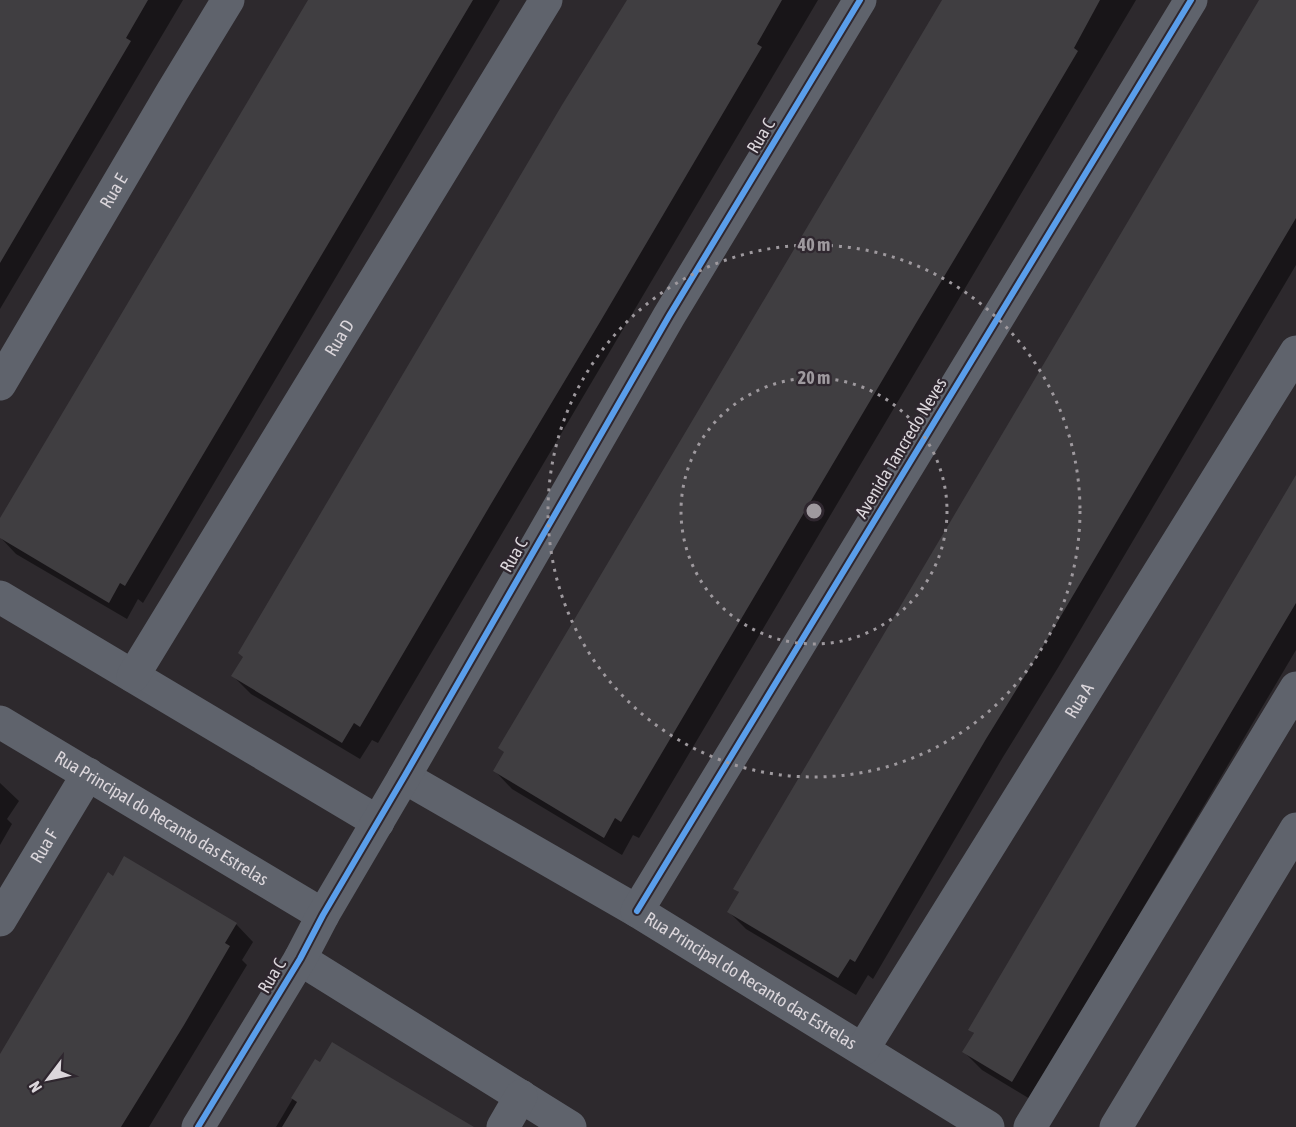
<svg xmlns="http://www.w3.org/2000/svg" width="1296" height="1127" font-family="'Asap Condensed',sans-serif">
  <style>
    .shadow { fill: #0007 }
    .building { fill: #403e41 }
    .lines { fill: none; stroke-linecap: round; stroke-linejoin: round }
    .minor { stroke: #5f636c; stroke-width: 33 }
    .cycleway-casing { stroke: #2f272f; stroke-width: 10 }
    .cycleway { stroke: #5a9eea; stroke-width: 6 }
    .ring { fill: none; stroke: #9e999e; stroke-width: 3; stroke-dasharray: 3 6 }
    .labels { text-anchor: middle; stroke-width: 4.5; stroke-linejoin: round; paint-order: stroke }
    .street-label { font-size: 18px; fill: #dbd6db; stroke: #2f272f }
    .centre { fill: #9e999e; stroke: #2f272f; stroke-width: 3 }
    .ring-label { font-size: 18px; text-anchor: middle; font-weight: bold; fill: #9e999e; stroke: #2f272f; stroke-width: 4.5; stroke-linejoin: round; paint-order: stroke }
  </style>
  <rect width="100%" height="100%" fill="#2d292d"/>
  <!-- shadow -->
  <path class="shadow" d="M0,0H183L0,309Z
    M309,0H500L143,603L138,599L127,619L16,554L0,537V534Z
    M628,0H818L378,743L372,740L360,759L251,694L233,676Z
    M944,0H1136L639,838L633,835L622,855L512,789L495,771Z
    M1261,0H1296V265L1059,666L1003,757L873,979L868,975L856,995L746,929L728,911L740,893L735,888Z
    M1296,479V650L1030,1099L982,1070L964,1052L975,1034L970,1030Z
    M0,783L19,801L7,819L12,824L0,845Z
    M236,924L253,942L242,960L247,965L149,1127H0V1058Z
    M315,1061L459,1127H276Z"/>
  <!-- building -->
  <path class="building" d="M0,0H148L126,38L131,41L0,263Z
    M308,0H473L125,586L120,583L109,603L0,538V518Z
    M627,0H782L757,44L762,47L600,322L491,504L360,727L354,723L342,743L231,676L243,657L238,653L562,105Z
    M942,0H1100L1074,48L1078,51L981,215L915,325L621,822L615,818L604,838L493,771L504,752L498,748Z
    M1259,0H1296V218L1042,648L986,739L855,962L850,959L838,978L727,912L739,892L733,889Z
    M1296,475V603L1012,1082L962,1052L974,1033L968,1030Z
    M124,856L237,923L225,943L230,946L184,1025L121,1127H0V1054L108,872L113,876Z
    M332,1042L393,1079L474,1127H282L297,1102L291,1098L315,1059L320,1062Z"/>
  <g class="lines">
    <!-- minor -->
    <g class="minor">
      <path id="s1" d="M0,384L172,92L228,0"/>
      <path d="M0,597L378,822"/>
      <path id="s2" d="M133,676L546,0"/>
      <path id="s3" d="M0,722L323,915"/>
      <path id="s4" d="M404,777L637,911L988,1127"/>
      <path d="M637,911L1191,0"/>
      <path id="s5" d="M0,920L88,774"/>
      <path d="M300,959L570,1127"/>
      <path id="s6" d="M863,1049L1296,352"/>
      <path d="M198,1127L300,959L323,915L404,777L669,316L860,0"/>
      <path d="M503,1127L521,1096"/>
      <path d="M1030,1127L1296,688"/>
      <path d="M1116,1127L1296,829"/>
    </g>
    <defs>
      <path id="cycleway" d="M637,911L1191,0
        M198,1127L300,959L323,915L404,777L669,316L860,0"/>
    </defs>
    <!-- cycleway casing -->
    <use href="#cycleway" class="cycleway-casing"/>
    <!-- cycleway -->
    <use href="#cycleway" class="cycleway"/>
  </g>
  <!-- distance rings -->
  <g class="ring">
    <circle cx="814" cy="511" r="133"/>
    <circle cx="814" cy="511" r="266"/>
  </g>
  <g class="labels">
    <!-- street labels -->
    <g class="street-label">
      <text transform="translate(761 136) rotate(-59)" y="6">Rua C</text>
      <text dy="6" stroke="none"><textPath href="#s1" startOffset="224">Rua E</textPath></text>
      <text dy="6" stroke="none"><textPath href="#s2" startOffset="396">Rua D</textPath></text>
      <text transform="translate(901 448) rotate(-59)" y="6">Avenida Tancredo Neves</text>
      <text transform="translate(514 555) rotate(-60)" y="6">Rua C</text>
      <text dy="6" stroke="none"><textPath href="#s6" startOffset="410">Rua A</textPath></text>
      <text dy="6" stroke="none"><textPath href="#s3" startOffset="188">Rua Principal do Recanto das Estrelas</textPath></text>
      <text dy="6" stroke="none"><textPath href="#s5" startOffset="86">Rua F</textPath></text>
      <text transform="translate(272 976) rotate(-59)" y="6">Rua C</text>
      <text dy="6" stroke="none"><textPath href="#s4" startOffset="402">Rua Principal do Recanto das Estrelas</textPath></text>
    </g>
  </g>
  <circle cx="814" cy="511" r="9" class="centre"/>
  <g class="ring-label">
    <text x="814" y="251">40 m</text>
    <text x="814" y="384">20 m</text>
  </g>
  <!-- north arrow -->
  <g transform="translate(48 1079) rotate(238)" stroke="#2f272f" stroke-width="4.5" paint-order="stroke">
  <path d="M0-4.5L10 22L0 15L-10 22Z" fill="#dbd6db"/>
  <text y="-9" font-size="16" font-weight="bold" text-anchor="middle" fill="#dbd6db">N</text>
  </g>
</svg>
